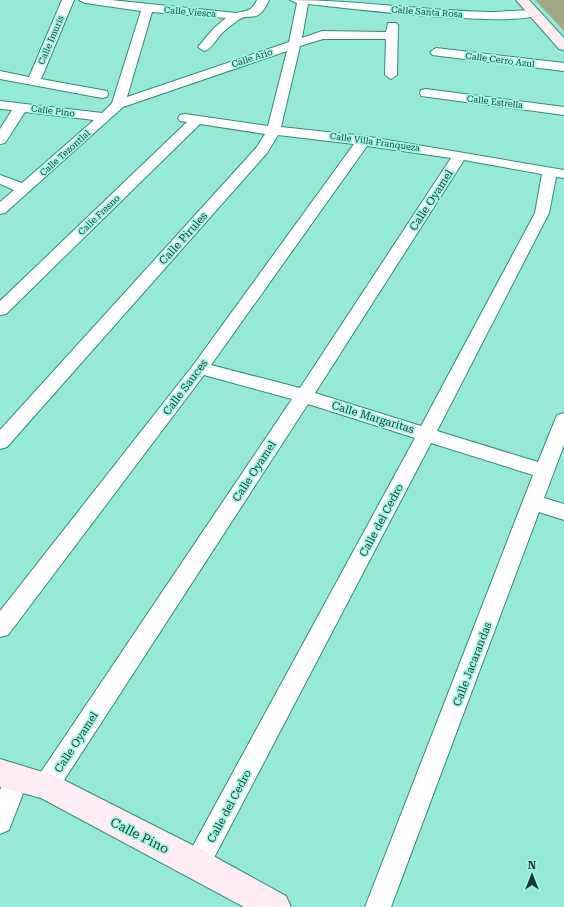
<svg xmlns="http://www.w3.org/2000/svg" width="564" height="907" font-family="'Roboto Serif',serif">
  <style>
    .green { fill: #a1aa84 }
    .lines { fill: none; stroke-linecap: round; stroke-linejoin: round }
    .street-casing { stroke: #338b7b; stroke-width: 2 }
    .secondary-casing { stroke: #338b7b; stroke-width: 2 }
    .street { fill: #fff; fill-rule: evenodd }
    .secondary { fill: #ffedf3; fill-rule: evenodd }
    .labels { text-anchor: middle; stroke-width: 3.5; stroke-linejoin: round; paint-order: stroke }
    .far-street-label { font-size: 9px; fill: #183c35; stroke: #a2f7e4 }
    .street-label { font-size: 11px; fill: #183c35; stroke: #a2f7e4 }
    .near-street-label { font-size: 13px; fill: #183c35; stroke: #a2f7e4 }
  </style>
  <rect width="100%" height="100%" fill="#94ead7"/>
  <!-- green -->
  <path class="green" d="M535,0H564V31Z"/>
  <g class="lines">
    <defs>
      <path id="street" d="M62,0H74L41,79L107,91L108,94L107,97L102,98L0,79V71L29,77Z
        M79,0H111L236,13C247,11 252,11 257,0H269C257,27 250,10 237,21C232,25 226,29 222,33C216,39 212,49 204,51L198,47L214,28L226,18L152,12L127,97L289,42L297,3L290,0C358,0 425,11 492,12C501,12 536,8 540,13C527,30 338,7 308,4L302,38L322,31L386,32L388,23H396L398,25L397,75L391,79L385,75L386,39H323L300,46L281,127L364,136L564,170V178L556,177L549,213L437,431L538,462L555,420L557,415L564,413V445L544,498L564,504V520L539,512L391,907H365L533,475L431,443L206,873L197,877L188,873L184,864L188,855L415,438L308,404L55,794L46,798L37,794L34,786L37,778L292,399L204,375L8,635L0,637V611L194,364L354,144L278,135L267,153L7,447L0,449V430L256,148L265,134L200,124L6,314L0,315V301L187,122L180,121L178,118L180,115L185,114L268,126L287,51L123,107L5,213L0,214V202L14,190L0,184V175L22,183L94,120L25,112L5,143L0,144V129L12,110L0,109V101L102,113L112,103L141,11L85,3ZM367,146L451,158L300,388L211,365ZM464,160L542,174L535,213L421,426L315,393Z
        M436,48L564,63V71L432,55L430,52Z
        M426,89L564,107V115L421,96L420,93L421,90Z
        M17,766L26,770L29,778L9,830L0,834V790L8,770Z"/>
      <path id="secondary" d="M516,0H529L564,38V50L559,49Z
        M0,759L56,776L208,853L286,896L291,907H244L41,798L0,787Z"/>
    </defs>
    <!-- street casing -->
    <use href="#street" class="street-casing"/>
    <!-- secondary casing -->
    <use href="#secondary" class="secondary-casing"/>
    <!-- street -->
    <use href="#street" class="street"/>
    <!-- secondary -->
    <use href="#secondary" class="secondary"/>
  </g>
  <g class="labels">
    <!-- far-street labels -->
    <g class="far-street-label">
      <text transform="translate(190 12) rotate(5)" y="3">Calle Viesca</text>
      <text transform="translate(427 12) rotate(4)" y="3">Calle Santa Rosa</text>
      <text transform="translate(51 40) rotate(-67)" y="3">Calle Imuris</text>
      <text transform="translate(252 58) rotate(-18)" y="3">Calle Ario</text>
      <text transform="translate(500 60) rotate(7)" y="3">Calle Cerro Azul</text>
      <text transform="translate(495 102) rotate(7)" y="3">Calle Estrella</text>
      <text transform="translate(53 111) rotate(7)" y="3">Calle Pino</text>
      <text transform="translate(375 142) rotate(8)" y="3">Calle Villa Franqueza</text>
      <text transform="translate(65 153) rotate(-42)" y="3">Calle Tezontlal</text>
      <text transform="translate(99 215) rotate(-44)" y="3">Calle Fresno</text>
    </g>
    <!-- street labels -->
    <g class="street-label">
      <text transform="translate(431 200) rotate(-57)" y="4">Calle Oyamel</text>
      <text transform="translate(183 238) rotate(-48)" y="4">Calle Pirules</text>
      <text transform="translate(185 387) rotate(-53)" y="4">Calle Sauces</text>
      <text transform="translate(373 417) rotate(17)" y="4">Calle Margaritas</text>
      <text transform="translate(254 471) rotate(-57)" y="4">Calle Oyamel</text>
      <text transform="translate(381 520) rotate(-62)" y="4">Calle del Cedro</text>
      <text transform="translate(472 664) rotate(-69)" y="4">Calle Jacarandas</text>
      <text transform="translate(76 742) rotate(-57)" y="4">Calle Oyamel</text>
      <text transform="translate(229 806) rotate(-62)" y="4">Calle del Cedro</text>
    </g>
    <!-- near-street labels -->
    <g class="near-street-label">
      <text transform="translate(140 835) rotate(27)" y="5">Calle Pino</text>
    </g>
  </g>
  <!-- north arrow -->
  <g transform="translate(532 875)" stroke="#a2f7e4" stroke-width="3" paint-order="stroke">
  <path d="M0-3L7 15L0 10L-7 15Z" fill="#183c35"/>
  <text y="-6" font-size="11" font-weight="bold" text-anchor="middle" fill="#183c35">N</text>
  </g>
</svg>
